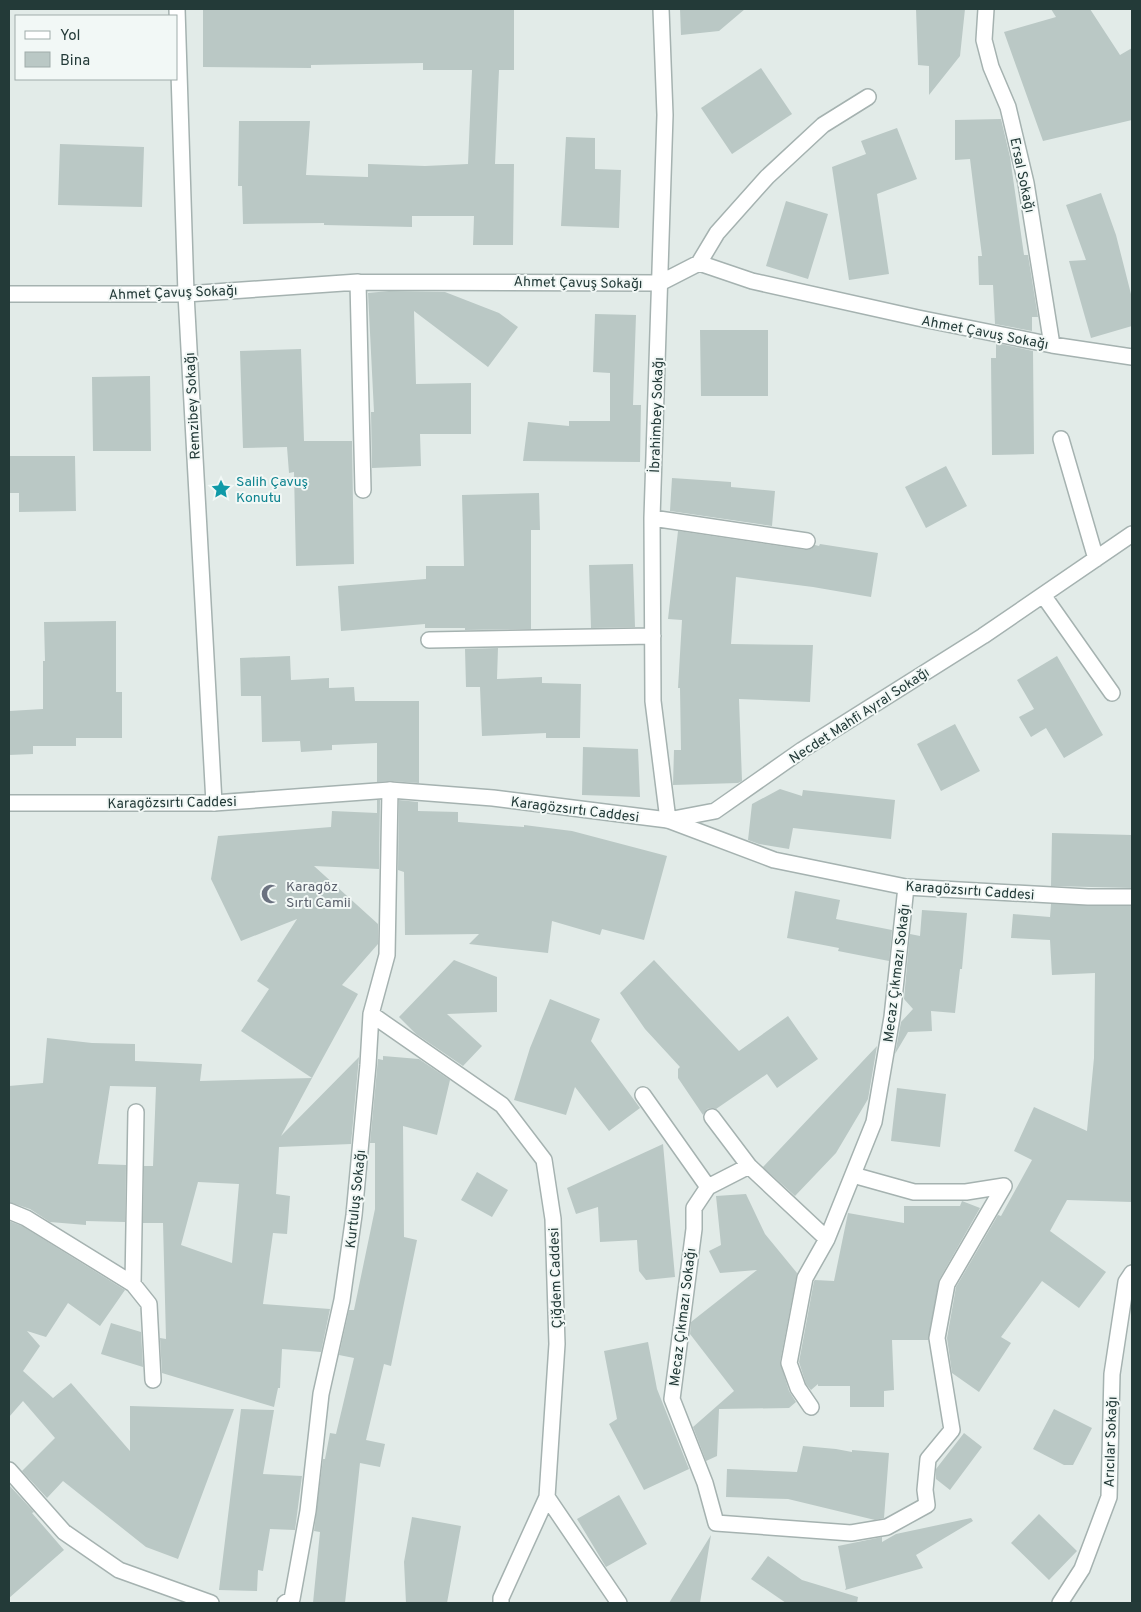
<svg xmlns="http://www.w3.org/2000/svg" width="1141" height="1612" font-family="Overpass,sans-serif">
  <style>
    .building { fill: #bac8c5; fill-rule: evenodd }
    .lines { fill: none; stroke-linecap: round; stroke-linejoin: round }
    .minor-casing { stroke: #a5b2b0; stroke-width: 18 }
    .tertiary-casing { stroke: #a5b2b0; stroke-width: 18 }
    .minor { stroke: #fff; stroke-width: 15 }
    .tertiary { stroke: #fff; stroke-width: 15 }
    .labels { text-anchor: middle; stroke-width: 4; stroke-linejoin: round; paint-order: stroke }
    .street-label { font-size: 14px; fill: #233a38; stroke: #f2f8f6 }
    .culture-label { font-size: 14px; fill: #0d838f; stroke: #f2f8f6; text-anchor: start }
    .worship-label { font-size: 14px; fill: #5b616d; stroke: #f2f8f6; text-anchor: start }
  </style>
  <rect width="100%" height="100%" fill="#e2ebe8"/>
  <!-- building -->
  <path class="building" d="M203,9H514V70H499L495,164H514L513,245H473L474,216H412V227L324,225V223L243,224L242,186H238L239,121H310L306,175L368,177V164L425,166L468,164L472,70H423V63L311,65V68L203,67Z
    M680,9H745L719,31L681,35Z
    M916,9H965L960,56L929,95V66L918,65Z
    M1051,9H1090L1120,55L1132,48V120L1043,141L1004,32L1056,17Z
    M761,68L792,114L732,154L701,108Z
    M1001,119L1010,157L1024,255H1028L1038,317H1032V331L995,324L993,285H979L978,256H982L970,159L955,160V120Z
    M897,128L917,179L877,194L889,274L849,280L832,167L866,154L861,141Z
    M566,137L595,138V169L621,170L619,228L561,226Z
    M60,144L144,147L142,207L58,205Z
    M1101,193L1116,235L1132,298V326L1091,338L1069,261L1086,260L1066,205Z
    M786,201L828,214L808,279L766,266Z
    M389,291L445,292L499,313L518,327L488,367L414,311L416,384L471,383V434H420L421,466L372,468L371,412H374L368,293Z
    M595,314L636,315L633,405H641L640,462L523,461L528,422L569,426V421H610V373L593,372Z
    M700,330H768V396H701Z
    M996,343L1033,351L1034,454L992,455L991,358H996Z
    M301,349L304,441H352L354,564L296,566L294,472L289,473L287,447L243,448L240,351Z
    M150,376L151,451H93L92,377Z
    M9,456H75L76,511L19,512V493H9Z
    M946,466L967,506L926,528L905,487Z
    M672,478L731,482V487L775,491L772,526L670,511Z
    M539,493L540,530H531V629L465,630V628H425V624L341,631L338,586L426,579V566H464L462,495Z
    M678,531L806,550L811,549L815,545L819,546L820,544L878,553L871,597L813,587L736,577L731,644L813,645L810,702L739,699L742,781L738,783L673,785L674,750H681L680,688H678L682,620L668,619Z
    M633,564L635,627L591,628L589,565Z
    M116,621V692H122V738H76V746H33V754L9,755V711L43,709V661H45L44,622Z
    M498,648L497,679L542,677V683L581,684L580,738H546V733L482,736L480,687H466L465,649Z
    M290,656L291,680L329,678V688L354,687L355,701H419V783L391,781L377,782V743L332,745V750L301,752L300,741L262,742L261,696H241L240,658Z
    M1057,656L1103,735L1064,758L1046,728L1031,737L1019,717L1034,709L1017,680Z
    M955,724L980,771L941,791L917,744Z
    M583,747L638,749L640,797L582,795Z
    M780,789L802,796L803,790L895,800L891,839L793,828L789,849L759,844L748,840L752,804Z
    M377,800H380L379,869L314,866L378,924V944L342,985L358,994L312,1078L241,1031L269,989L257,981L297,919L241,941L211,879L218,836L331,827L332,811L377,813Z
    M399,800L418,802V811L458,812V822L524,827V825L572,831L667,856L644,940L602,929L600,935L552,921L548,953L469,944L479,934L405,935L404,872L398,870Z
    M1052,833L1132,835V888L1051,886Z
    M795,891L840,900L836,919L892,930L889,961L838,951L839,948L787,938Z
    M1051,904L1132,906V1202L1067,1200L1050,1231L1106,1272L1079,1308L1042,1281L1001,1337L1011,1343L979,1392L952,1373L947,1338L956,1287L998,1215L1001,1216L1032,1160L1014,1151L1034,1107L1087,1131L1094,1058L1095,973L1052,975L1050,940L1011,938L1013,914L1050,917Z
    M922,910L967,913L962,969H960L955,1013L931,1011L932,1031L908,1032L895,1054L901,1022L913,1009L904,999L907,965L910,934L920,936Z
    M454,960L497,977V1012L447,1014L482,1046L463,1066L416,1034L399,1017Z
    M654,960L739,1051L788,1016L818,1059L777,1088L767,1074L716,1109L711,1108L707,1109L703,1115L678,1078V1069L680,1067L645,1029L620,993Z
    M550,999L600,1019L591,1041L640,1108L609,1131L575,1087L566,1115L514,1100L530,1048Z
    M47,1038L92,1043L135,1044V1061L202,1064L200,1081L312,1078L281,1136L359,1057L351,1144L279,1147L276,1194L290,1196L287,1234L273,1233L263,1304L330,1309L321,1352L282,1349L280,1388H278L274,1407L162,1373L160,1338L166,1339L163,1223H143L144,1166H153L156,1087L110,1086L98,1164L126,1165L125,1222L86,1221V1225L50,1222L30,1209L9,1202V1086L43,1083ZM198,1182L239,1184L232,1263L181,1245Z
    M877,1046L868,1099L836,1153L795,1196L763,1167Z
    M383,1056L419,1059L450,1080L437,1135L403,1126L404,1237L417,1240L391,1366L384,1364L366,1440L385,1444L380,1467L360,1463L345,1603H313L320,1532L314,1531L323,1459H325L330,1433L336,1434L354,1358L339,1355L349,1310H354L375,1209V1143H370L378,1059L383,1060Z
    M897,1088L946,1094L940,1147L891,1141Z
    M663,1144L675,1277L646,1280L639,1271L637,1240L600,1242L598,1207L576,1214L567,1188Z
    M477,1172L508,1190L492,1217L461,1200Z
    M746,1194L765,1234L797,1273L780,1362L789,1391L796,1402L789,1408L719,1409L717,1456L706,1461L693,1427L734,1391L690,1334L691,1322L757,1270L720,1273L709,1251L721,1245L716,1196Z
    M962,1201L980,1208L939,1280L928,1340H892L894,1390L884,1391V1407H850V1386H818V1384L811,1390L806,1384L799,1362L814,1281L815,1280L834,1281L848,1213L904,1223V1206H960Z
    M9,1221L22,1226L125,1290L100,1326L68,1303L46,1337L27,1331L40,1346L23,1371L53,1398L71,1383L130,1451V1406L234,1409L178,1559L146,1547L63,1481L47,1498L22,1471L55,1438L23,1401L9,1417Z
    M111,1323L141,1332L143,1367L101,1354Z
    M648,1342L657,1389L689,1469L644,1490L609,1424L617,1419L604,1351Z
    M241,1409L274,1410L263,1474L302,1476L295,1530L270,1529L263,1571L258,1570L257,1591L219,1590Z
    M1054,1409L1092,1428L1073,1465H1064L1033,1449Z
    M964,1433L982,1447L950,1490L936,1479V1469Z
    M803,1446L836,1449L852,1452V1450L889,1453L884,1518L875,1520L788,1499L726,1497L727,1469L797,1472Z
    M9,1485L34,1512L32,1513L64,1550L9,1598Z
    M619,1495L647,1544L606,1567L577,1519Z
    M1039,1514L1077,1551L1049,1580L1011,1543Z
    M412,1517L461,1526L447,1603H406L404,1562Z
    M971,1518L973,1521L916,1555L923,1568L845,1590L846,1588L838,1546L882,1537V1542L896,1534Z
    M711,1535L700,1603H669Z
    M768,1556L802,1580L858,1597L857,1603H786L751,1579Z"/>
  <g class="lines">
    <defs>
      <path id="minor" d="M177,9L186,294L214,803
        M661,9L665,115L652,518L653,701L668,820L715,811L802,750L983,636L1132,534
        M986,9L984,40L991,67L1008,107L1026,183L1052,345
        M699,263L717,233L767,177L823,125L868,97
        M358,282L363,490
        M9,294H186L358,282L660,283L699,263L752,281L918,318L1052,345L1132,357
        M1061,439L1096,559
        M652,518L807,541
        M1043,595L1112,693
        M429,640L653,636
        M371,1014L502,1105L544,1160L553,1219L557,1344L547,1497L619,1603
        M643,1095L708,1187
        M712,1117L749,1166L827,1239
        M749,1166L708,1187L694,1208V1229L672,1399L705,1483L716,1523L851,1533L887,1527L927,1505L925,1490L928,1459L952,1430L937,1338L947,1284L1004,1186L966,1192H914L853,1175
        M9,1211L26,1218L133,1284L149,1304L153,1380
        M133,1284L136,1112
        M811,1407L798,1388L789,1363L805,1278L827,1239L874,1122L892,1017L906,887
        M9,1470L64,1532L119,1570L211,1603
        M285,1603L292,1599L308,1511L321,1394L342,1300L354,1215L368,1065L371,1014L387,955L390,790
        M501,1603V1598L547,1497
        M1060,1603L1082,1569L1109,1497L1112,1374L1126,1282L1132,1273"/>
      <path id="tertiary" d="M9,803H214L390,790L493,798L668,820L774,860L906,887L1088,897H1132"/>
    </defs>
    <!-- minor casing -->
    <use href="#minor" class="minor-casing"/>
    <!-- tertiary casing -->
    <use href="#tertiary" class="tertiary-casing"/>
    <!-- minor -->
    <use href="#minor" class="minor"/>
    <!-- tertiary -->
    <use href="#tertiary" class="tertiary"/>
  </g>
  <!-- icons -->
  <defs>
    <symbol id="sight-bare" viewBox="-9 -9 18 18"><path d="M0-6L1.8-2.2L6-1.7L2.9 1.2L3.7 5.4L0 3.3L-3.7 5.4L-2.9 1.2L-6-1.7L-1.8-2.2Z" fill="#0f9aa8" stroke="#f2f8f6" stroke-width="2.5" paint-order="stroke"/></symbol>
    <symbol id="mosque-bare" viewBox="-9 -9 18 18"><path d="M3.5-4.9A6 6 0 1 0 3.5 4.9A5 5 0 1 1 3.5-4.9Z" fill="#6b7280" stroke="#f2f8f6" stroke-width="2.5" paint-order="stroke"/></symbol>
  </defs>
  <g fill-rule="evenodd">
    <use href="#sight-bare" x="207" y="475" width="28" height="28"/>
    <use href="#mosque-bare" x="257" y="880" width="28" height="28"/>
  </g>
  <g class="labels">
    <!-- street labels -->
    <g class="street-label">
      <text transform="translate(1023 175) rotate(78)" y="5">Ersal Sokağı</text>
      <text transform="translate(578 282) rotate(1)" y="5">Ahmet Çavuş Sokağı</text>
      <text transform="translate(173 292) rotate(-2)" y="5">Ahmet Çavuş Sokağı</text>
      <text transform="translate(985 332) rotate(11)" y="5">Ahmet Çavuş Sokağı</text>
      <text transform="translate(192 406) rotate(-93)" y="5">Remzibey Sokağı</text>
      <text transform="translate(656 415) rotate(-88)" y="5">İbrahimbey Sokağı</text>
      <text transform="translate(859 715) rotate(-33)" y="5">Necdet Mahfi Ayral Sokağı</text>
      <text transform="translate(172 802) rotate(-1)" y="5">Karagözsırtı Caddesi</text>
      <text transform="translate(575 809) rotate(7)" y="5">Karagözsırtı Caddesi</text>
      <text transform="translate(970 890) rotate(4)" y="5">Karagözsırtı Caddesi</text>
      <text transform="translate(896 973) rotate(-83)" y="5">Mecaz Çıkmazı Sokağı</text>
      <text transform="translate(355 1199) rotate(-84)" y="5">Kurtuluş Sokağı</text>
      <text transform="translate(555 1278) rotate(-92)" y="5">Çiğdem Caddesi</text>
      <text transform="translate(682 1317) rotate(-83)" y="5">Mecaz Çıkmazı Sokağı</text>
      <text transform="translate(1110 1442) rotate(-88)" y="5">Arıcılar Sokağı</text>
    </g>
    <!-- culture labels -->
    <g class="culture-label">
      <text x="236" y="486">Salih Çavuş<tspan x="236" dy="16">Konutu</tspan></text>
    </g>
    <!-- worship labels -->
    <g class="worship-label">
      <text x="286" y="891">Karagöz<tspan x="286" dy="16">Sırtı Camii</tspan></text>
    </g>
  </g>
  <!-- border -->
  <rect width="1141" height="1612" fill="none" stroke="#233a38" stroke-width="20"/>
  <!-- legend -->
  <rect x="15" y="15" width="162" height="65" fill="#f2f8f6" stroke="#9facaa"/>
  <rect x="25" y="31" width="25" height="8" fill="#ffffff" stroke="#9facaa"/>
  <text x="60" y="40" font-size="15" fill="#233a38">Yol</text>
  <rect x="25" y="52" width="25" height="15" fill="#bac8c5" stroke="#9facaa"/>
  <text x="60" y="65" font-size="15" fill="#233a38">Bina</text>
</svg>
